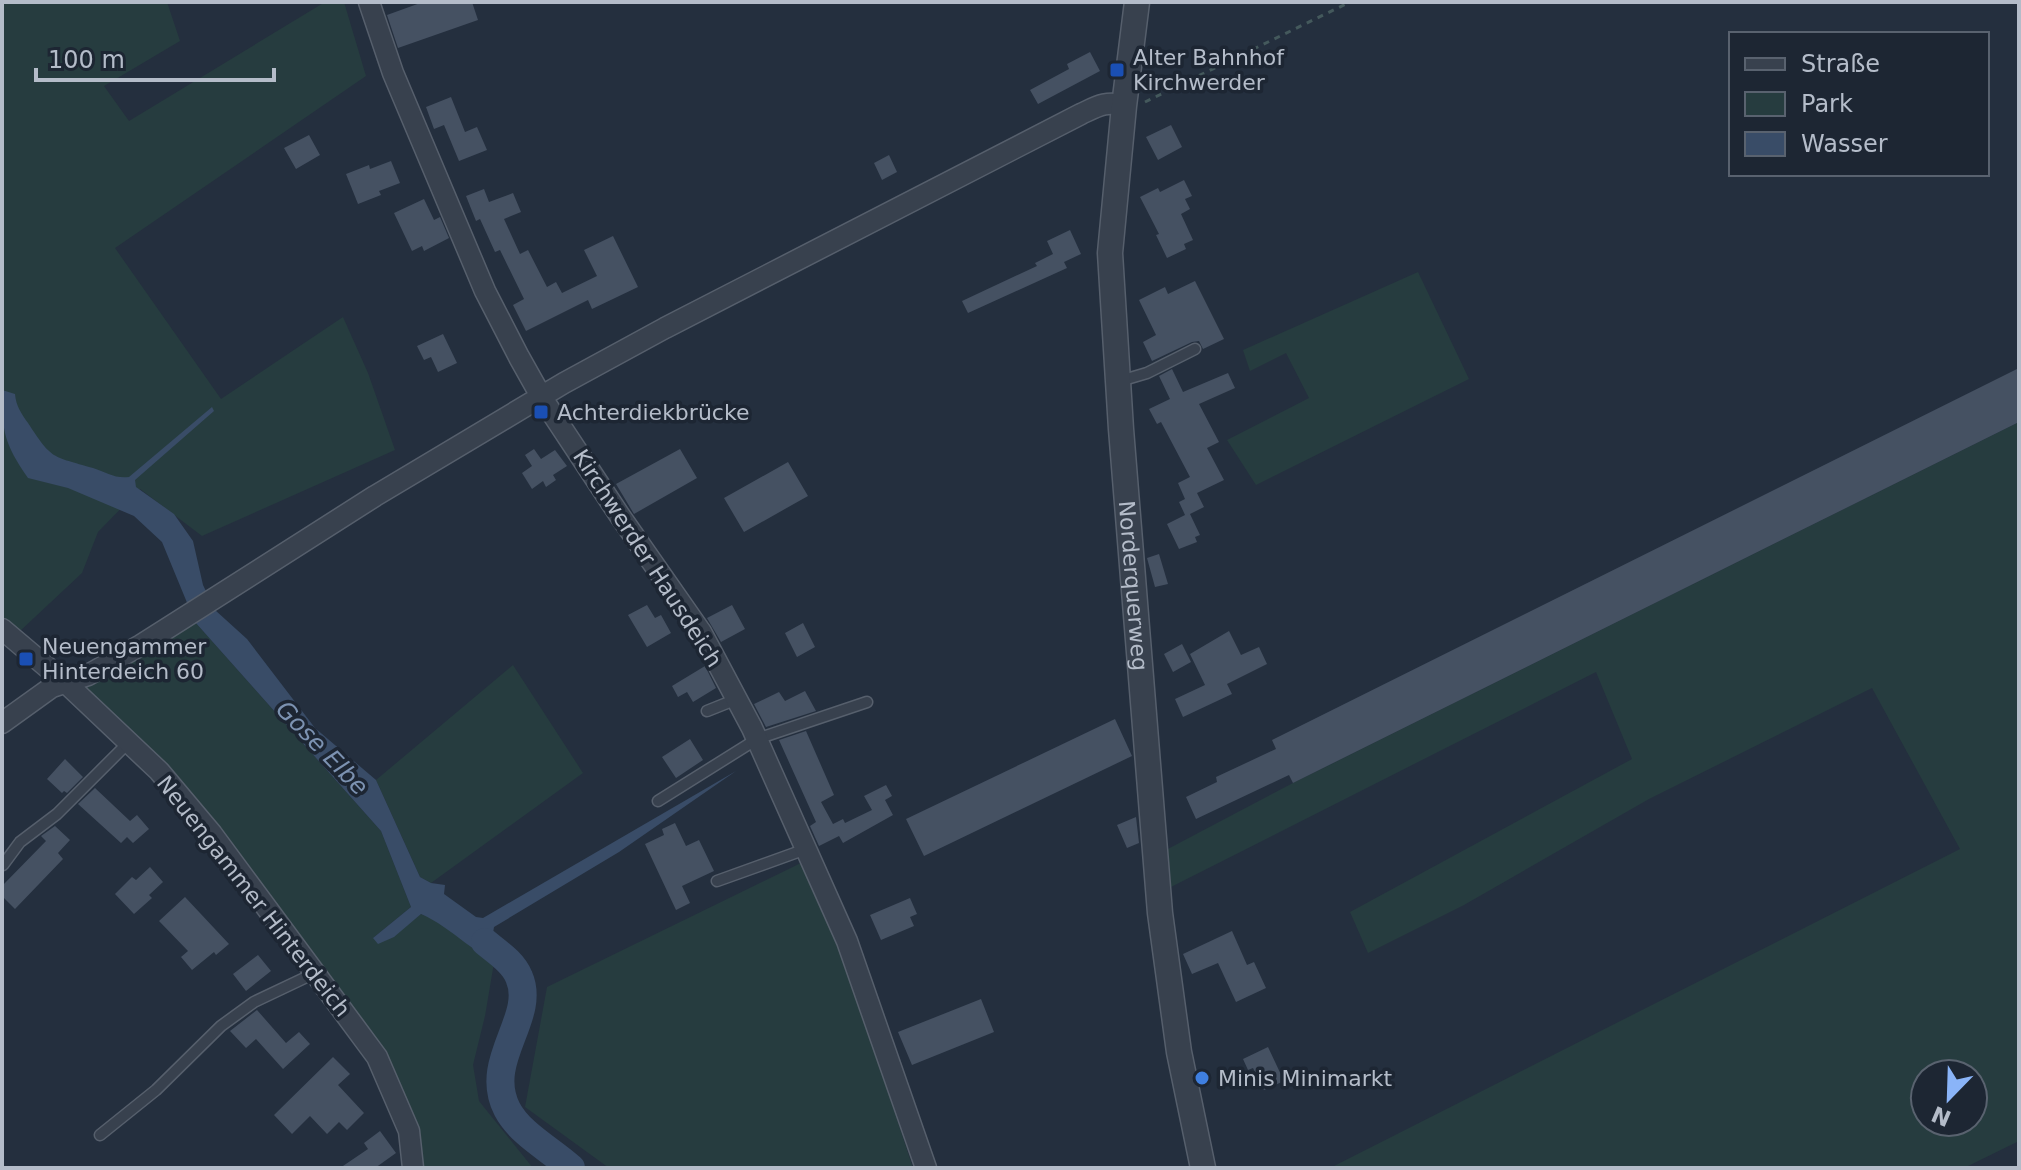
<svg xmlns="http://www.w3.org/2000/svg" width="2021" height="1170" font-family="'DejaVu Sans',sans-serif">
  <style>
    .green { fill: #263c3f; fill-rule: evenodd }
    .water { fill: #394c67 }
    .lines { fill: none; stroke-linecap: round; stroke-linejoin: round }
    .river { stroke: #394c67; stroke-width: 28 }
    .building { fill: #455162 }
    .service-casing { stroke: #565f6c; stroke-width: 13 }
    .minor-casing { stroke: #565f6c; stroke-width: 23 }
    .tertiary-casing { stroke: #565f6c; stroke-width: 27 }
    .path { stroke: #44595c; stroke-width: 3; stroke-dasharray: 6 6; stroke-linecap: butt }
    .service { stroke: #38414e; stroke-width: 10 }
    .minor { stroke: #38414e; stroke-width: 20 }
    .tertiary { stroke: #38414e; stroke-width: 24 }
    .transit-dot { fill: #1a4fb4; stroke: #1d2633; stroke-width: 3 }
    .shop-dot { fill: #3f7fe0; stroke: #1d2633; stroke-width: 3 }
    .labels { text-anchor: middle; stroke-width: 7; stroke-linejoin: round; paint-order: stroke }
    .poi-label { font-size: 22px; fill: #b4bcc9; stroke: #1d2633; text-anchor: start }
    .street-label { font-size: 22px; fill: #b4bcc9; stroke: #1d2633 }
    .water-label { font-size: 24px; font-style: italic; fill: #7c92b1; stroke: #1d2633 }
  </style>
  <rect width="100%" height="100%" fill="#242f3e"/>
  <!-- green -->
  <path class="green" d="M2,2H167L180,41L104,86L129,121L325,2H344L366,76L115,248L221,399L343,317L368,373L395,450L202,536L140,489L98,532L82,573L19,632L2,618Z
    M1418,272L1469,379L1256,485L1227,440L1309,398L1286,353L1250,371L1243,350Z
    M2019,422V1141L1964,1168H1330L1960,849L1872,688L1649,799L1464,905L1368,953L1350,912L1632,759L1596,672L1167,889L1164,851L1293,783ZM1925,1074H1973V1122H1925Z
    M195,622L381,831L411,907L373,938L412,921L421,914L437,920L494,963L485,1016L473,1065L479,1101L533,1168H418L386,1058L194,797L85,688Z
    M513,665L583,773L431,883L420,877L376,780Z
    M803,862L839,943L913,1168H609L525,1107L547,987Z"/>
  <!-- water -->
  <path class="water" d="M2,390L15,394C16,406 21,413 28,423C52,460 52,456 93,468C106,472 115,479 129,477L212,407L214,411L135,480L136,487L174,514L193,541L203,585L215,610L247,639L315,728L376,780L420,877L431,883L445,885L444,894L476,917L483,918L736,771L619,852L494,927L493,933L512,966C477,960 454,928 421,914L394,937L378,944L373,938L411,907L381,831L195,622L162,542L134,516L68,488L28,478C4,443 2,432 2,390Z"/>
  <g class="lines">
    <!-- river -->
    <path class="river" d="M485,942C497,952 513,962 519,977C537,1018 482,1060 507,1109C520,1134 550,1149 571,1168"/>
  </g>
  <!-- building -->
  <path class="building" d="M423,2H472L478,20L398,48L387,15Z
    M1090,52L1100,71L1038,104L1030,90L1069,69L1067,64Z
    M451,97L465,132L477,127L487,150L459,161L444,125L434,129L426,107Z
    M1171,125L1182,147L1158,160L1146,137Z
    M309,135L320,155L296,169L284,148Z
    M889,155L897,172L882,180L874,163Z
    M391,161L400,183L379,191L381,195L358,204L346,174L369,165L370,169Z
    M1184,180L1192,196L1185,199L1190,209L1181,214L1193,240L1184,244L1186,249L1167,258L1156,235L1159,234L1140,197L1158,188L1160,192Z
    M484,189L489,202L513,193L521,212L504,219L520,254L528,250L547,287L556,282L562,293L597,276L584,250L613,236L638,287L592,309L588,300L526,331L513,305L524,299L500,250L495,252L480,219L476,221L466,196Z
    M424,199L434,220L440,217L449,238L424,251L422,246L412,251L394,213Z
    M1070,230L1081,254L1064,262L1067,268L968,313L962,301L1037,266L1035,263L1053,254L1047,241Z
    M1195,281L1224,339L1203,349L1199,341L1192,342L1152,361L1143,342L1156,335L1139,300L1165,287L1168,294Z
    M443,334L457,363L438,372L431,357L424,360L417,346Z
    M2019,368V422L1293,783L1289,775L1196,819L1186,797L1217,782L1216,777L1276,749L1272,740Z
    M1172,369L1183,392L1228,373L1235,388L1199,404L1219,442L1207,448L1224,480L1197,493L1204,507L1190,514L1200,535L1195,537L1197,542L1179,549L1167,524L1185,515L1179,502L1185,499L1178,483L1190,477L1161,422L1157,424L1149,409L1170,399L1159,376Z
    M534,449L541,459L555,450L567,466L553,475L556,480L546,487L543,481L532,489L522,473L532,466L525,455Z
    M680,449L697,478L634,514L616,484Z
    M788,462L808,496L744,532L724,498Z
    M1159,554L1168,584L1155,587L1147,558Z
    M647,605L655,618L661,615L671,633L647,647L628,615Z
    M732,605L745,629L721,642L707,618Z
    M803,623L815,647L797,657L785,633Z
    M1229,631L1241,655L1259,647L1267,664L1227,684L1232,694L1183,717L1175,699L1205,685L1190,654Z
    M1182,644L1191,662L1173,672L1164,654Z
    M705,666L716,688L693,702L687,692L678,697L672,686Z
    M805,691L816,711L766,727L754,704L779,692L785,701Z
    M1115,719L1132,756L924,856L906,819Z
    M806,731L834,795L821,802L833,824L843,819L845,823L872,810L864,796L886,785L892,796L885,800L893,815L843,843L839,836L819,846L810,826L816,822L779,740Z
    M690,739L703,760L676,778L662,757Z
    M65,759L83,777L67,793L64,791L62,793L47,779Z
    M95,788L130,821L137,815L149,829L133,843L127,837L121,843L78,804Z
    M1136,817L1139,843L1127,848L1117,825Z
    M675,823L686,846L699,840L714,871L682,886L690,903L676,910L645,844L664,835L662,829Z
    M55,826L70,840L58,853L63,859L15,909L2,896V886L46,841L41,836Z
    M150,867L163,882L149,895L152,898L134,914L115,894L132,877L136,880Z
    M185,897L229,944L216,955L214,952L192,970L181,957L188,951L159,921Z
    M910,898L917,914L910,917L914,926L881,940L870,915Z
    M1232,931L1247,965L1254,962L1266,988L1236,1002L1218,963L1192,974L1183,954Z
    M258,955L271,971L246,991L233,974Z
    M981,999L994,1032L912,1065L898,1032Z
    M257,1010L286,1043L299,1032L310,1044L283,1069L256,1039L246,1048L230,1031Z
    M1268,1047L1284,1081L1264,1090L1253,1068L1248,1070L1243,1059Z
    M333,1057L350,1074L338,1085L364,1113L347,1130L339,1122L327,1134L310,1116L292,1134L274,1115Z
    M380,1131L396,1153L375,1168H340L368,1149L364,1143Z"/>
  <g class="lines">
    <defs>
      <path id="service" d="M1120,381L1147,373L1195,349
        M707,711L737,699
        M658,801L757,739L867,702
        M3,865L20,842L57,814L129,742
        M717,881L806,849
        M100,1135L156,1090L221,1026L254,1002L315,973"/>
      <path id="minor" d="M369,2L393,73L485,291L519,357L542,398L620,516L701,632L752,728L847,941L926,1168
        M2,629L67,684L159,771L212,834L377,1057L409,1131L413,1168
        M2,723L52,687L88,675L141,645L375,496L564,383L665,328L1081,114C1096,107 1107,100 1124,106"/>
      <g id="tertiary">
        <path id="s1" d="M1137,2L1124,106L1110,253L1121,429L1160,913L1179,1052L1203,1168"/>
      </g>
    </defs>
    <!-- service casing -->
    <use href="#service" class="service-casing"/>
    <!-- minor casing -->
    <use href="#minor" class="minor-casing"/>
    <!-- tertiary casing -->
    <use href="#tertiary" class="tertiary-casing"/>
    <!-- path -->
    <path class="path" d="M1145,102L1350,2"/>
    <!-- service -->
    <use href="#service" class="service"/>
    <!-- minor -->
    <use href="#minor" class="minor"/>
    <!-- tertiary -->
    <use href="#tertiary" class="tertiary"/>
  </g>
  <!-- markers -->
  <g class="transit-dot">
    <rect x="1109" y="62" width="16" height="16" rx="4"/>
    <rect x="533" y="404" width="16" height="16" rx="4"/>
    <rect x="18" y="651" width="16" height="16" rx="4"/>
  </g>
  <circle class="shop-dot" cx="1202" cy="1078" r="8"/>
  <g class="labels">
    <!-- poi labels -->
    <g class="poi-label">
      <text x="1133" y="65">Alter Bahnhof<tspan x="1133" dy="25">Kirchwerder</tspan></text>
      <text x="557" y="420">Achterdiekbrücke</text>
      <text x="42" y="654">Neuengammer<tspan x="42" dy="25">Hinterdeich 60</tspan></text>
      <text x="1218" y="1086">Minis Minimarkt</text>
    </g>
    <!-- street labels -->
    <g class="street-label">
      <text transform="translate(648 558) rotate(57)" y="8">Kirchwerder Hausdeich</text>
      <text dy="8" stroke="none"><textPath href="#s1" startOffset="586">Norderquerweg</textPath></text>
      <text transform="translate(254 896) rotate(52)" y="8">Neuengammer Hinterdeich</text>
    </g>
    <!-- water labels -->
    <g class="water-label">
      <text transform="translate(322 748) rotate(46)" y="8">Gose Elbe</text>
    </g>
  </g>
  <!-- border -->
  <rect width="2021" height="1170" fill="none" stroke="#b4bcc9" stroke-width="8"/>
  <!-- legend -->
  <rect x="1729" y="32" width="260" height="144" fill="#1d2633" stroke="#59626f" stroke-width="2"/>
  <rect x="1745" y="58" width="40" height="12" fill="#38414e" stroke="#59626f" stroke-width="2"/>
  <text x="1801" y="72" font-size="24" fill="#b4bcc9">Straße</text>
  <rect x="1745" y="92" width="40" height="24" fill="#263c3f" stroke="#59626f" stroke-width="2"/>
  <text x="1801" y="112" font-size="24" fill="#b4bcc9">Park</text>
  <rect x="1745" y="132" width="40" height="24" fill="#394c67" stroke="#59626f" stroke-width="2"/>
  <text x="1801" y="152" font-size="24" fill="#b4bcc9">Wasser</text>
  <!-- north arrow -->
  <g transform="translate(1949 1098) rotate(203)"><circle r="38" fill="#1d2633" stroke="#59626f" stroke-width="2"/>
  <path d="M0-6L14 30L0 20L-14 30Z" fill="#8ab4f8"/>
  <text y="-12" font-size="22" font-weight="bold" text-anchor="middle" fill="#b4bcc9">N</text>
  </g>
  <!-- scale -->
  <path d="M36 68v12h238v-12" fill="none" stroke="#b4bcc9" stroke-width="4"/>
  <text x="48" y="68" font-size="24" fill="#b4bcc9" stroke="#1d2633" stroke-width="6" paint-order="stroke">100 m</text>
</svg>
